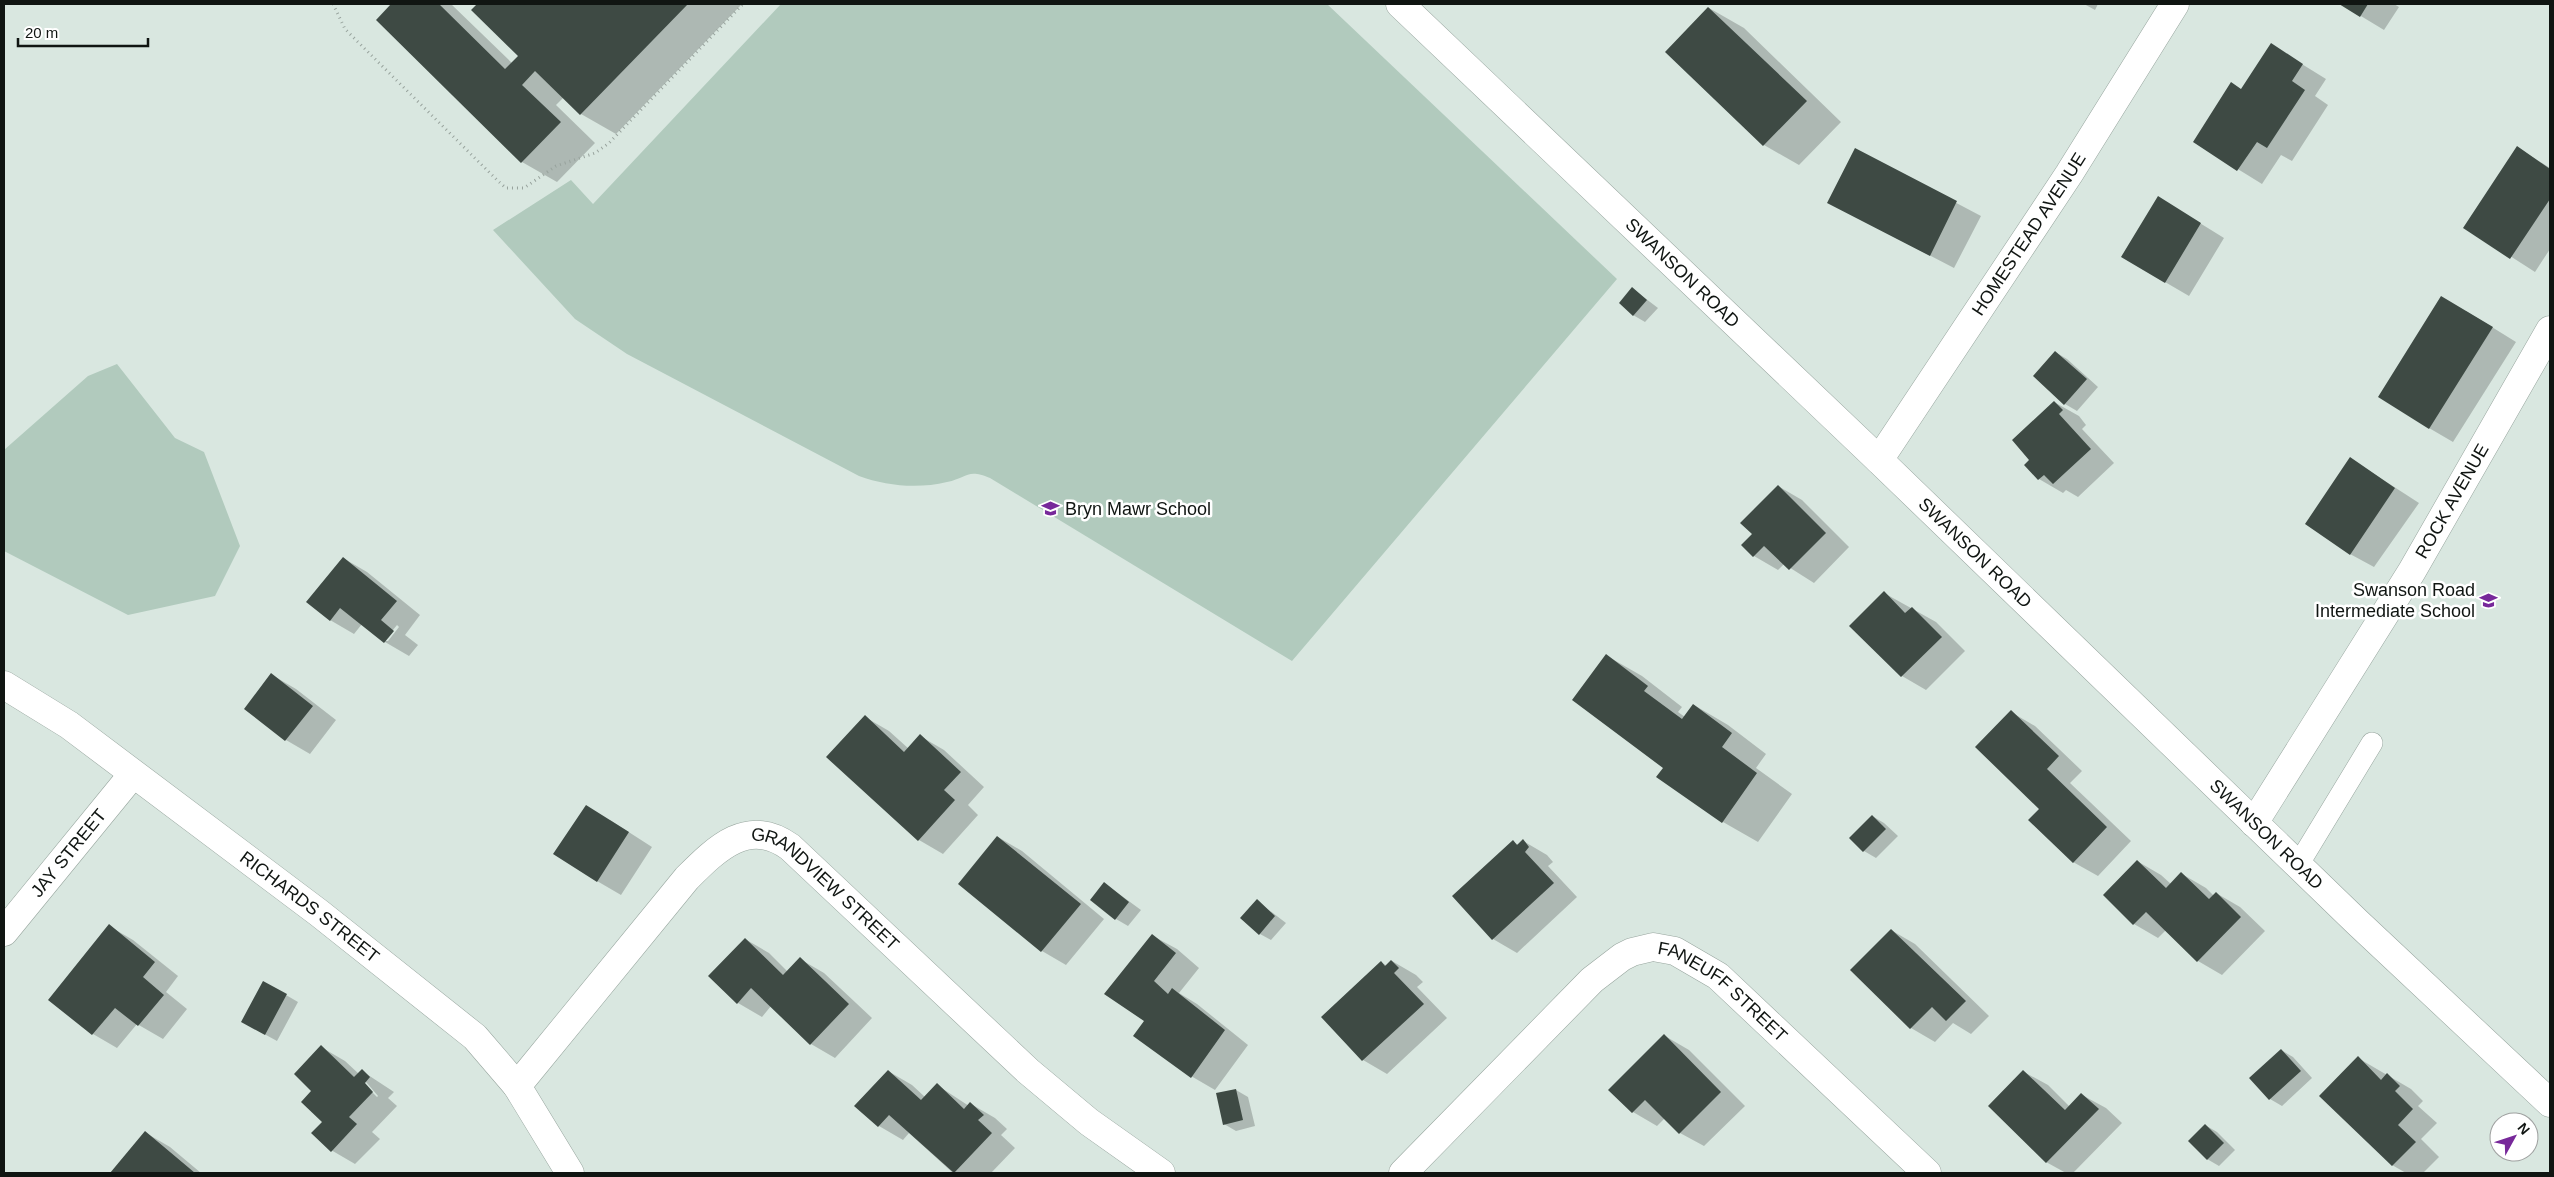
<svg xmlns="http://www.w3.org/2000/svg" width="2554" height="1177" font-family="Helvetica,sans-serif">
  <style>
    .green { fill: #b1cabd }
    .shadow { fill: #0003; fill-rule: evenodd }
    .building { fill: #3e4a44 }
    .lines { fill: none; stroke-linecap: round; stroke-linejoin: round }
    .service-casing { stroke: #97a59e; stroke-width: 22 }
    .minor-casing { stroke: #97a59e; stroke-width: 29 }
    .tertiary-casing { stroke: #97a59e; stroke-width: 29 }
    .path { stroke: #98a39d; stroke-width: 3; stroke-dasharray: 1 4; stroke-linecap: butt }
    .service { stroke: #fff; stroke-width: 21 }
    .minor { stroke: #fff; stroke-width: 28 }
    .tertiary { stroke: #fff; stroke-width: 28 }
    .labels { text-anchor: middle; stroke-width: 5; stroke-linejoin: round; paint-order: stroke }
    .street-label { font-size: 18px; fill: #101512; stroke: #fff }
    .poi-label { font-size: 18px; fill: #101512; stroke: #fff; text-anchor: start }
  </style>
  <rect width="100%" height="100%" fill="#d9e7e0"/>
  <!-- green -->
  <path class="green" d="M781,4H1327L1617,279L1292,661L990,478C967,468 967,478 947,482C918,489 886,486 859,476L627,354L575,319L493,230L571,180L593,204Z
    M117,364L175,438L204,452L240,546L215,596L128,615L4,551V450L88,376Z"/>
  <!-- shadow -->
  <path class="shadow" d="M393,4H451L513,64L520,56L473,10L479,4H742L616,134L581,114L564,97L556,105L595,143L557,182L522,162L378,20Z
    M2084,4H2098L2095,10Z
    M2341,4H2394L2399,7L2384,30Z
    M1709,8L1744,28L1841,122L1799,165L1764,145L1667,51Z
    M2271,45L2326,79L2315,96L2328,105L2292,161L2281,155L2262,184L2194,142L2242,90Z
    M2518,148L2550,168V249L2535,272L2465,227Z
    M1856,150L1981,216L1954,268L1829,203Z
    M2182,212L2224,238L2189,296L2165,282Z
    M1633,289L1658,308L1645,322L1633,315Z
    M2466,311L2516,342L2453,442L2429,428Z
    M2055,352L2067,359L2098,387L2077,411L2065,404L2034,376Z
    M2054,402L2079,416L2086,425L2082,429L2114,463L2078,497L2066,490L2063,493L2039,479L2026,465L2031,460Z
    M2351,459L2419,503L2374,567L2350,554Z
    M1778,486L1802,500L1849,547L1814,583L1784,564L1778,570L1754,556L1743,545L1753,534Z
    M343,558L367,572L420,615L405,635L418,645L409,656L385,642L362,624L354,634L330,620ZM397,625L399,627L388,641H384Z
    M1884,593L1936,622L1965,651L1926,690L1902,676L1851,626Z
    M1607,656L1642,676L1682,707L1678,712L1685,717L1694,705L1728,725L1766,754L1756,768L1792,794L1758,842L1723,822L1658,777L1665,767Z
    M272,675L296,689L336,720L310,754L286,740L245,709Z
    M2011,712L2035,726L2082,771L2070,783L2131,841L2098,876L2073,862L2041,809Z
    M865,717L889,731L909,749L920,736L944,750L984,787L968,805L978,815L943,854L919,840L828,757Z
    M1872,816L1884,823L1898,836L1876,858L1864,851L1851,838Z
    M610,820L652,847L621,895L597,881Z
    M998,837L1022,851L1104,919L1066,965L1042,951L960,883Z
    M1523,841L1547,855L1553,862L1548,866L1577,897L1517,953L1493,939L1513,842L1519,845Z
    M2137,861L2161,875L2171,884L2182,874L2206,888L2214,896L2216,893L2240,907L2265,931L2222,975L2198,961L2166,930L2158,938L2134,924Z
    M1104,883L1141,910L1128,926L1116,919Z
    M1257,901L1286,923L1271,940L1260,934Z
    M109,926L133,940L178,976L166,992L187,1009L163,1039L137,1024L117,1048L93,1034L50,1000Z
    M1891,930L1915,944L1989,1016L1971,1034L1953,1023L1935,1042L1911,1028Z
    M1153,936L1177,949L1199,968L1179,993L1197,1004L1248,1045L1215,1090L1191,1076L1145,1021Z
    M745,939L769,953L788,972L800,959L824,973L872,1018L835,1058L811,1044L771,1006L762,1017L738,1003Z
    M1392,961L1416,975L1423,982L1417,987L1447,1018L1387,1074L1363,1060L1323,1018L1381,962L1387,966Z
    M286,995L298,1002L277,1041L255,1029Z
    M1665,1036L1689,1050L1745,1106L1704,1146L1680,1133L1665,1118L1657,1126L1633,1112Z
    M321,1047L345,1061L359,1074L362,1071L394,1092L388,1098L397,1106L372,1132L380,1139L355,1164L331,1150L313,1091ZM360,1080L366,1082L378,1096L377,1097Z
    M2281,1050L2293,1057L2312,1078L2282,1106L2270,1099Z
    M2358,1058L2411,1089L2423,1101L2418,1106L2437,1123L2421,1139L2439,1157L2423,1173H2406L2392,1165Z
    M888,1071L912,1085L925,1097L937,1085L969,1106L971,1104L995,1118L1007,1129L1001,1135L1015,1148L991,1173H953L909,1133L903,1140L879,1126Z
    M2024,1072L2048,1085L2070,1107L2082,1095L2106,1108L2122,1123L2073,1173H2066L2046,1162Z
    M1236,1090L1248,1097L1255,1126L1236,1131L1224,1124Z
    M2205,1125L2217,1132L2235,1150L2219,1166L2207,1159Z
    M146,1133L170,1147L201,1173H112Z"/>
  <!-- building -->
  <path class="building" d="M391,4H439L505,69L518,56L471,10L477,4H688L580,115L535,71L522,85L561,122L521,163L376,20Z
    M2339,4H2368L2360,17Z
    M1708,7L1807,101L1763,146L1665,52Z
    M2271,43L2303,64L2292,81L2305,90L2267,148L2257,142L2237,171L2193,142L2231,82L2241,89Z
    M2517,146L2550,169V199L2510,259L2463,228Z
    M1855,148L1957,201L1930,256L1827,203Z
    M2158,196L2201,223L2165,283L2121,257Z
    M1632,287L1647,300L1633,316L1619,303Z
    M2441,296L2493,327L2429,429L2378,397Z
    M2055,351L2087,379L2064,405L2033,376Z
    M2054,401L2063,410L2059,414L2091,449L2053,484L2044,475L2038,480L2024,465L2029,460L2012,440Z
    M2350,457L2395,488L2350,555L2305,524Z
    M1778,485L1826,533L1789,570L1764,546L1753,557L1741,545L1752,534L1740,523Z
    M343,557L397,601L381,620L394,631L384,643L340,608L330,621L306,602Z
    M1884,591L1905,613L1912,607L1942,637L1901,677L1849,626Z
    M1606,654L1648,686L1644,691L1682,719L1693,704L1732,733L1722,747L1757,773L1722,823L1656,777L1663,768L1572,700Z
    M271,673L313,706L285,741L244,709Z
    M2011,710L2059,756L2047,769L2107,827L2073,863L2028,820L2039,809L1975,747Z
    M865,715L904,752L920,734L961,772L944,790L955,800L918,841L826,757Z
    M586,805L629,832L597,882L553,854Z
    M1872,815L1886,829L1863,852L1849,838Z
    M997,836L1081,904L1041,952L958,884Z
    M1523,839L1529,847L1525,852L1554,883L1492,940L1452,896L1513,840L1517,845Z
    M2137,860L2166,888L2181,872L2209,899L2216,892L2241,917L2197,962L2146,912L2133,925L2103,895Z
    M1104,882L1129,902L1115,920L1090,900Z
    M1257,899L1275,916L1259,935L1240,918Z
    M109,924L155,962L143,977L164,995L138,1026L115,1008L92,1035L48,1000Z
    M1891,929L1966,1001L1946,1021L1932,1007L1910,1029L1850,970Z
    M1152,934L1176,953L1154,981L1168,994L1172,988L1225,1030L1191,1078L1133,1036L1144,1021L1104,994Z
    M745,938L783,975L800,957L849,1004L810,1045L751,988L737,1004L708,976Z
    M1391,960L1399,968L1394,973L1424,1004L1362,1061L1321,1017L1381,961L1385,966Z
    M263,981L287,994L265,1035L241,1022Z
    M1664,1034L1721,1092L1679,1134L1645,1100L1632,1113L1608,1090Z
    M321,1045L354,1077L362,1069L370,1077L365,1083L373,1092L349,1117L357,1124L331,1152L311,1133L322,1122L301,1102L311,1091L294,1074Z
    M2281,1049L2301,1071L2269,1100L2249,1078Z
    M2358,1056L2381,1080L2387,1073L2400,1086L2395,1091L2413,1109L2398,1125L2416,1142L2392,1166L2319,1096Z
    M888,1070L921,1100L937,1083L964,1109L970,1102L984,1115L978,1120L992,1133L954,1173L889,1115L878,1127L854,1106Z
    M2023,1070L2065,1110L2081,1093L2099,1109L2046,1163L1988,1106Z
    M1236,1089L1243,1120L1223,1125L1216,1093Z
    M2205,1124L2224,1143L2207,1160L2188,1141Z
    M145,1131L195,1173H110Z"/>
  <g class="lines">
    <defs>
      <path id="service" d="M2298,865L2372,743"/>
      <g id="minor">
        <path id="s1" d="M1879,460L2069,174L2175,4"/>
        <path id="s2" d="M4,685L69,725L319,913L475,1037L517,1086L570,1173"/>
        <path id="s3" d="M2254,823L2412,571L2550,330"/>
        <path id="s4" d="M4,932L133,774"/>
        <path id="s5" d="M517,1086L687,878C717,848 748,817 790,847L1028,1071L1089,1122L1161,1173"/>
        <path id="s6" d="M1403,1173L1592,980L1622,957L1632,952L1653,947L1675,951L1718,976L1927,1173"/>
      </g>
      <g id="tertiary">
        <path id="s7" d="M1400,4L1879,460L2357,922L2550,1103"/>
      </g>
    </defs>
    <!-- service casing -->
    <use href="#service" class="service-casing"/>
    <!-- minor casing -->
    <use href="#minor" class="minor-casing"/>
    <!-- tertiary casing -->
    <use href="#tertiary" class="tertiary-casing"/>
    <!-- path -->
    <path class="path" d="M333,4L345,29L360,44L498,181L506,188H524L556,166L595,153L609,143L743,4"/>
    <!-- service -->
    <use href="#service" class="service"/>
    <!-- minor -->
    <use href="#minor" class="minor"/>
    <!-- tertiary -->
    <use href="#tertiary" class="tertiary"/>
  </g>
  <!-- icons -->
  <defs>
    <symbol id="school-bare" viewBox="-9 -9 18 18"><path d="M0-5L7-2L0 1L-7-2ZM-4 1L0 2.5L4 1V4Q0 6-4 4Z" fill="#77289a" stroke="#fff" stroke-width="2.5" paint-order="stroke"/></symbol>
  </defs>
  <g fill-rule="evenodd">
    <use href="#school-bare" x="1038" y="496" width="25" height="25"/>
    <use href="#school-bare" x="2476" y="588" width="25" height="25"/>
  </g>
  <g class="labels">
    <!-- street labels -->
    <g class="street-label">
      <text dy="6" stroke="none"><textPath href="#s1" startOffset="271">HOMESTEAD AVENUE</textPath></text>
      <text dy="6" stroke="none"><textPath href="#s7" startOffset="390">SWANSON ROAD</textPath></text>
      <text dy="6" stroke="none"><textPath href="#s3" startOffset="378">ROCK AVENUE</textPath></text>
      <text dy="6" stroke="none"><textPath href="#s7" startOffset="795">SWANSON ROAD</textPath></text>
      <text dy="6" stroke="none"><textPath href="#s7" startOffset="1200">SWANSON ROAD</textPath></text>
      <text dy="6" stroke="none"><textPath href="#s4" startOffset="102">JAY STREET</textPath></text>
      <text dy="6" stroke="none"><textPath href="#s5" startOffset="441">GRANDVIEW STREET</textPath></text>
      <text dy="6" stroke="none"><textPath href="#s2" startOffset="378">RICHARDS STREET</textPath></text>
      <text dy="6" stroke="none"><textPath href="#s6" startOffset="425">FANEUFF STREET</textPath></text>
    </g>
    <!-- poi labels -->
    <g class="poi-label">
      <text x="1065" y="515">Bryn Mawr School</text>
      <text x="2475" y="596" text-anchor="end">Swanson Road<tspan x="2475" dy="21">Intermediate School</tspan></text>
    </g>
  </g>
  <!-- border -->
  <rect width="2554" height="1177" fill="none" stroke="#101512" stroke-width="10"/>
  <!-- north arrow -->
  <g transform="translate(2514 1137) rotate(50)"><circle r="24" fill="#ffffff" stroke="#9fa1a0"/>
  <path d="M0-4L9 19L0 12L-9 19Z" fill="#77289a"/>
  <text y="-8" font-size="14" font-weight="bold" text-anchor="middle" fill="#101512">N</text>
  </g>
  <!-- scale -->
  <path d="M18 38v8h130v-8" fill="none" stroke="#101512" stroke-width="2.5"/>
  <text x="25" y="38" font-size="15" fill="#101512" stroke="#ffffff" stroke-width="4" paint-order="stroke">20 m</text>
</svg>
